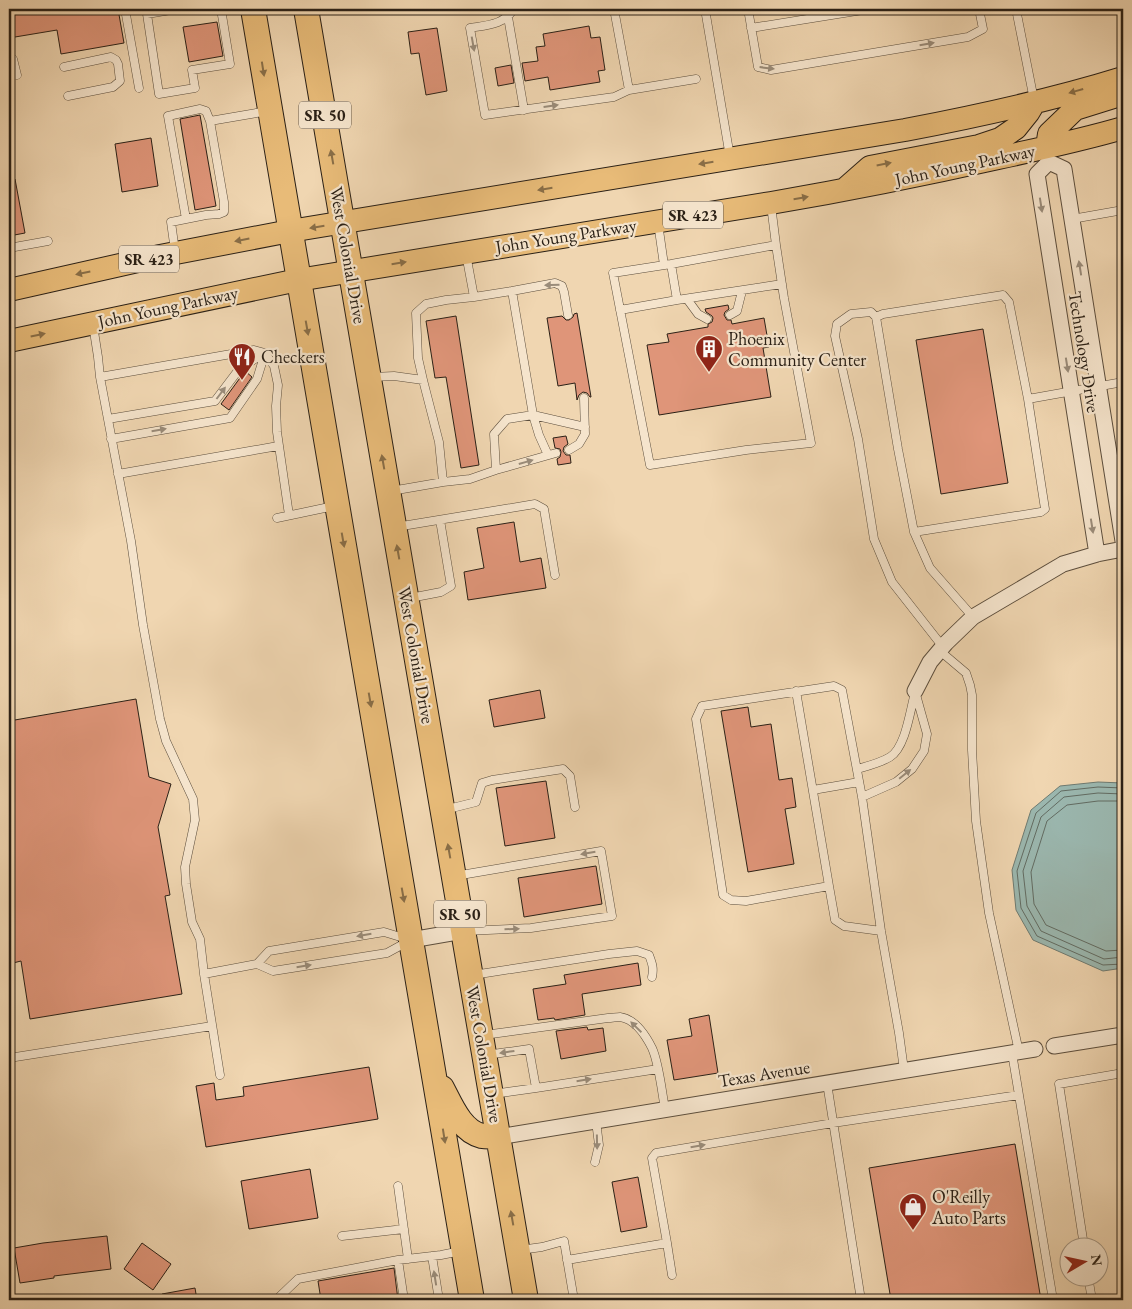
<svg xmlns="http://www.w3.org/2000/svg" width="1132" height="1309" font-family="'EB Garamond',serif">
  <style>
    .water { fill: #9bb8b0; stroke: #6e7b72 }
    .lines { fill: none; stroke-linecap: round; stroke-linejoin: round }
    .shore { stroke: #626c63; stroke-width: 1 }
    .building { fill: #df9579; stroke: #2a2016 }
    .service-casing { stroke: #5c4e3d; stroke-width: 9 }
    .minor-casing { stroke: #5c4e3d; stroke-width: 17 }
    .primary-casing { stroke: #2a2016; stroke-width: 24 }
    .trunk-casing { stroke: #2a2016; stroke-width: 26 }
    .service { stroke: #f5e4cc; stroke-width: 8 }
    .minor { stroke: #f5e4cc; stroke-width: 15 }
    .primary { stroke: #e8bb78; stroke-width: 22 }
    .trunk { stroke: #e8bb78; stroke-width: 24 }
    .oneway { fill: #9a8c7a }
    .oneway2 { fill: #896e47 }
    .labels { text-anchor: middle; stroke-width: 4.5; stroke-linejoin: round; paint-order: stroke }
    .shield { fill: #f5e4cc; stroke: #675b4d; stroke-width: 1 }
    .shield-label { font-size: 16px; font-weight: bold; fill: #2a2016 }
    .street-label { font-size: 18px; fill: #2a2016; stroke: #f5e4cc }
    .poi-label { font-size: 18px; fill: #2a2016; stroke: #f5e4cc; text-anchor: start }
  </style>
  <rect width="100%" height="100%" fill="#f0d6b1"/>
  <filter id="stains"><feTurbulence type="fractalNoise" baseFrequency=".004" numOctaves="4"/><feColorMatrix values="0 0 0 0 .2 0 0 0 0 .09 0 0 0 0 .02 0 0 0 .5 -.17"/></filter>
  <radialGradient id="worn" r=".72"><stop offset=".6" stop-color="#630" stop-opacity="0"/><stop offset="1" stop-color="#630" stop-opacity=".3"/></radialGradient>
  <!-- water -->
  <path class="water" d="M1098,782L1123,783V968L1103,971L1033,940L1016,910L1012,870L1031,810L1060,786Z"/>
  <g class="lines">
    <!-- shore -->
    <path class="shore" d="M1123,788L1098,787L1061,791L1036,813L1017,871L1021,908L1037,936L1103,965L1123,964
      M1123,794L1098,793L1064,797L1041,817L1023,871L1027,906L1041,931L1104,959L1123,957
      M1123,801H1098L1067,805L1047,821L1031,872L1034,904L1046,925L1106,951L1123,950"/>
  </g>
  <!-- building -->
  <path class="building" d="M9,9H118L124,43L61,54L57,30L9,38Z
    M217,22L223,56L189,62L183,27Z
    M589,26L591,38L600,37L605,70L598,71L600,82L550,90L548,77L525,81L522,63L538,61L536,47L545,46L543,34Z
    M437,28L447,91L426,95L419,53L411,54L408,32Z
    M511,65L514,83L498,86L495,68Z
    M200,115L216,206L195,210L180,119Z
    M151,138L158,186L122,192L115,144Z
    M9,179H15L25,233L9,236Z
    M728,305L729,309L725,312L724,315L727,320H731L732,324L764,318L769,347L763,348L771,397L659,415L647,345L669,342L667,334L708,327V324L712,322L713,318L712,316L706,312L705,309Z
    M577,313L591,397H590L587,393L583,392L579,395L577,400L575,383L558,386L547,318L562,316L566,320H569L573,317L574,314Z
    M456,316L479,465L461,468L446,377L435,378L426,321Z
    M983,329L1008,483L941,494L916,340Z
    M245,371L252,377L229,410L221,404Z
    M566,436L568,444L564,447L563,451L566,455H570L571,463L558,465L557,459L560,457L561,452L560,449L555,448L553,438Z
    M514,522L520,562L541,558L546,588L468,600L464,572L484,568L477,528Z
    M540,690L545,718L494,727L489,700Z
    M136,699L149,777L171,784L158,827L170,895L165,896L182,994L30,1019L21,961L9,964V721Z
    M748,707L751,727L771,724L779,780L792,778L796,807L785,809L794,864L748,872L721,711Z
    M546,781L555,838L505,846L496,788Z
    M596,866L602,904L524,917L518,878Z
    M638,963L641,985L582,994L585,1015L555,1020L554,1018L538,1020L533,989L566,984L564,975Z
    M709,1015L718,1073L674,1080L667,1040L692,1036L689,1019Z
    M587,1027L588,1030L603,1028L606,1051L561,1059L556,1031Z
    M369,1067L378,1119L206,1147L196,1086L214,1083L216,1100L244,1096L243,1087Z
    M1015,1144L1041,1300H891L869,1168Z
    M310,1169L318,1218L249,1229L241,1181Z
    M638,1177L647,1227L621,1232L612,1182Z
    M107,1236L111,1269L54,1276V1278L20,1283L14,1248L43,1243Z
    M142,1243L171,1264L153,1290L124,1269Z
    M394,1268L398,1300H321L318,1281Z
    M195,1288L197,1300H162V1294Z"/>
  <g class="lines">
    <defs>
      <path id="service" d="M125,9L139,88
        M177,9L147,14L159,94L195,88L192,70L230,64L221,9
        M514,9C503,25 488,25 470,28L485,115L614,97L629,90L696,79
        M614,9L629,90
        M705,9L730,157
        M748,9L758,67L771,70L968,37L983,29L979,9
        M1016,9L1034,100
        M508,17L524,110
        M751,28L869,9
        M9,60L13,59L17,75
        M64,67L111,57L116,60L118,64L120,81L113,87L68,96
        M771,205L776,245
        M186,219L168,116L200,109L206,111L210,121
        M1072,219L1123,210
        M658,223L664,265
        M776,245L784,298L811,443L746,450L650,465L613,273L671,264Z
        M9,248L48,241
        M175,251L171,222L206,215L219,214L224,212V202L210,121L268,111
        M512,291L555,283L562,286L564,292L568,315
        M687,299L698,314L707,319
        M677,300L782,284
        M620,310L677,300L671,264
        M730,315L737,311L742,291
        M876,317L871,312L851,314L837,324L835,336L858,439L874,539L892,582L943,647
        M93,325L98,357L100,377L131,541L143,625L160,719L166,741L193,799L195,820L185,867L186,884L192,922L200,939L204,974L220,1075
        M100,377L254,350L265,353L274,366L278,385L276,406L277,432L289,515
        M372,377L394,376L423,380L439,442L443,482
        M423,380L418,358L416,313L426,304L446,300L474,297
        M1028,399L1009,302L1003,295L883,314L876,317L898,449L914,532L1041,512L1045,509L1028,399L1123,382
        M108,419L215,401L240,368L265,353
        M111,439L230,418L257,379L265,353
        M569,450L579,444L585,434L584,398
        M548,455L539,435L533,415L585,427
        M496,470L556,453
        M118,474L278,446
        M391,491L443,482L470,479L496,470L494,434L507,419L533,415L512,291L474,297L466,254
        M277,518L334,506
        M396,527L535,504L544,509L555,575
        M914,532L930,568L973,617
        M410,598L441,592L451,586L440,520
        M940,651L966,673L970,685L972,695V750L976,821L989,913L1019,1052
        M796,691L829,886
        M857,769C868,766 880,763 890,757C906,747 910,710 915,693
        M813,790L859,782
        M862,797L896,782L912,769L924,751L927,734L915,691
        M444,810L476,802L482,783L492,780L563,769L570,776L575,807
        M455,876L601,851L612,916L531,928L465,931
        M881,931L844,926L835,920L829,886L746,901L731,900L723,895L696,719L702,706L834,686L842,690L862,797L881,931L899,1033L904,1070
        M257,964L269,951L384,932L407,939
        M204,974L257,964L273,971L387,953L407,942
        M473,975L609,954L637,951L649,955C652,963 654,968 652,977
        M484,1035L608,1018C612,1018 616,1017 620,1017C635,1019 646,1036 652,1048C659,1063 662,1093 665,1109
        M1012,1053L1053,1300
        M486,1055L529,1049L536,1088L493,1094
        M9,1058L212,1026
        M827,1083L861,1300
        M536,1088L658,1069
        M595,1162L599,1145L596,1121
        M398,1186L408,1259
        M342,1236L404,1229
        M667,1243L672,1275
        M1084,1246L1059,1084L1123,1073
        M520,1250L542,1247L564,1241L574,1300
        M432,1256L439,1300
        M398,1260L404,1300
        M567,1260L667,1243L652,1158L656,1153L833,1123L1019,1095
        M1088,1276L1092,1300
        M276,1300L298,1279L398,1260L441,1255L461,1251"/>
      <path id="minor" d="M1049,162L1037,174L1097,554
        M1049,162L1064,169L1123,541
        M915,691L930,662L946,643L973,617L1063,564L1097,554L1123,549
        M411,940L463,931
        M1054,1046L1123,1035
        M498,1137L1035,1049"/>
      <path id="primary" d="M1047,147L1049,134L1075,109L1123,94
        M845,189L870,167L979,146L1000,139L1016,128L1028,113L1034,103
        M9,290L160,256L290,231L905,130C979,116 1052,100 1123,78
        M9,341L298,280L771,203C847,190 922,175 998,158C1040,149 1082,140 1123,128"/>
      <path id="trunk" d="M253,9L472,1300
        M306,9L526,1300
        M442,1088C451,1105 461,1131 482,1136C487,1137 493,1136 498,1137"/>
    </defs>
    <!-- service casing -->
    <use href="#service" class="service-casing"/>
    <!-- minor casing -->
    <use href="#minor" class="minor-casing"/>
    <!-- primary casing -->
    <use href="#primary" class="primary-casing"/>
    <!-- trunk casing -->
    <use href="#trunk" class="trunk-casing"/>
    <!-- service -->
    <use href="#service" class="service"/>
    <!-- minor -->
    <use href="#minor" class="minor"/>
    <!-- primary -->
    <use href="#primary" class="primary"/>
    <!-- trunk -->
    <use href="#trunk" class="trunk"/>
  </g>
  <!-- one-way arrows -->
  <defs><path id="oneway-solid" d="M-6-.8H1V-3.2L6.5 0L1 3.2V.8H-6Z" transform="scale(1.25)"/></defs>
  <g class="oneway">
    <use href="#oneway-solid" transform="translate(473 44) rotate(80)"/>
    <use href="#oneway-solid" transform="translate(927 44) rotate(-10)"/>
    <use href="#oneway-solid" transform="translate(767 68) rotate(7)"/>
    <use href="#oneway-solid" transform="translate(551 106) rotate(-8)"/>
    <use href="#oneway-solid" transform="translate(1041 205) rotate(81)"/>
    <use href="#oneway-solid" transform="translate(1080 268) rotate(-99)"/>
    <use href="#oneway-solid" transform="translate(552 285) rotate(179)"/>
    <use href="#oneway-solid" transform="translate(1067 365) rotate(81)"/>
    <use href="#oneway-solid" transform="translate(221 393) rotate(-53)"/>
    <use href="#oneway-solid" transform="translate(159 430) rotate(-10)"/>
    <use href="#oneway-solid" transform="translate(526 462) rotate(-16)"/>
    <use href="#oneway-solid" transform="translate(1092 526) rotate(81)"/>
    <use href="#oneway-solid" transform="translate(905 774) rotate(-39)"/>
    <use href="#oneway-solid" transform="translate(588 853) rotate(170)"/>
    <use href="#oneway-solid" transform="translate(512 929) rotate(-2)"/>
    <use href="#oneway-solid" transform="translate(364 935) rotate(170)"/>
    <use href="#oneway-solid" transform="translate(304 966) rotate(-9)"/>
    <use href="#oneway-solid" transform="translate(636 1027) rotate(-136)"/>
    <use href="#oneway-solid" transform="translate(507 1052) rotate(172)"/>
    <use href="#oneway-solid" transform="translate(584 1080) rotate(-9)"/>
    <use href="#oneway-solid" transform="translate(597 1142) rotate(89)"/>
    <use href="#oneway-solid" transform="translate(698 1146) rotate(-10)"/>
    <use href="#oneway-solid" transform="translate(435 1278) rotate(-99)"/>
  </g>
  <g class="oneway2">
    <use href="#oneway-solid" transform="translate(263 69) rotate(81)"/>
    <use href="#oneway-solid" transform="translate(1076 91) rotate(164)"/>
    <use href="#oneway-solid" transform="translate(332 157) rotate(-100)"/>
    <use href="#oneway-solid" transform="translate(706 163) rotate(171)"/>
    <use href="#oneway-solid" transform="translate(884 164) rotate(-11)"/>
    <use href="#oneway-solid" transform="translate(545 189) rotate(171)"/>
    <use href="#oneway-solid" transform="translate(801 198) rotate(-10)"/>
    <use href="#oneway-solid" transform="translate(317 227) rotate(171)"/>
    <use href="#oneway-solid" transform="translate(242 240) rotate(169)"/>
    <use href="#oneway-solid" transform="translate(399 263) rotate(-9)"/>
    <use href="#oneway-solid" transform="translate(83 273) rotate(168)"/>
    <use href="#oneway-solid" transform="translate(307 328) rotate(80)"/>
    <use href="#oneway-solid" transform="translate(38 335) rotate(-12)"/>
    <use href="#oneway-solid" transform="translate(383 462) rotate(-100)"/>
    <use href="#oneway-solid" transform="translate(343 540) rotate(80)"/>
    <use href="#oneway-solid" transform="translate(398 552) rotate(-100)"/>
    <use href="#oneway-solid" transform="translate(370 700) rotate(80)"/>
    <use href="#oneway-solid" transform="translate(449 851) rotate(-100)"/>
    <use href="#oneway-solid" transform="translate(403 895) rotate(80)"/>
    <use href="#oneway-solid" transform="translate(444 1136) rotate(81)"/>
    <use href="#oneway-solid" transform="translate(512 1218) rotate(-100)"/>
  </g>
  <!-- icons -->
  <defs>
    <symbol id="building-pin" viewBox="-11 -11 22 30"><path d="M0 17L-7.5 6A9.5 9.5 0 1 1 7.5 6Z" fill="#8f2418" stroke="#f5e4cc"/><path d="M-4-6H4V6H1V3H-1V6H-4ZM-2.5-4.3h1.7v1.8h-1.7ZM.8-4.3h1.7v1.8H.8ZM-2.5-1h1.7V.8h-1.7ZM.8-1h1.7V.8H.8Z" fill="#fff"/></symbol>
    <symbol id="restaurant-pin" viewBox="-11 -11 22 30"><path d="M0 17L-7.5 6A9.5 9.5 0 1 1 7.5 6Z" fill="#8f2418" stroke="#f5e4cc"/><path d="M-5-6h1v4h1v-4h1v4h1v-4h1v5L-1.5 .5V6h-2V.5L-5-1ZM5-6V6H3V1.5H1.5Q1.5-4 5-6Z" fill="#fff"/></symbol>
    <symbol id="shop-pin" viewBox="-11 -11 22 30"><path d="M0 17L-7.5 6A9.5 9.5 0 1 1 7.5 6Z" fill="#8f2418" stroke="#f5e4cc"/><path d="M-5-2.5h2.3a2.7 3.5 0 0 1 5.4 0H5L5.5 6h-11ZM-1.5-2.5h3a1.5 2.3 0 0 0-3 0Z" fill="#fff"/></symbol>
  </defs>
  <g fill-rule="evenodd">
    <use href="#building-pin" x="693" y="333" width="32" height="43"/>
    <use href="#restaurant-pin" x="226" y="341" width="32" height="43"/>
    <use href="#shop-pin" x="897" y="1191" width="32" height="43"/>
  </g>
  <g class="labels">
    <!-- shield labels -->
    <g class="shield">
      <rect x="299" y="101.5" width="52" height="27" rx="4"/>
      <rect x="663" y="201.5" width="60" height="27" rx="4"/>
      <rect x="119" y="245.5" width="60" height="27" rx="4"/>
      <rect x="434" y="900.5" width="52" height="27" rx="4"/>
    </g>
    <g class="shield-label">
      <text x="325" y="121">SR 50</text>
      <text x="693" y="221">SR 423</text>
      <text x="149" y="265">SR 423</text>
      <text x="460" y="920">SR 50</text>
    </g>
    <!-- street labels -->
    <g class="street-label">
      <text transform="translate(965 165) rotate(-12)" y="6">John Young Parkway</text>
      <text transform="translate(566 236) rotate(-9)" y="6">John Young Parkway</text>
      <text transform="translate(348 255) rotate(80)" y="6">West Colonial Drive</text>
      <text transform="translate(168 307) rotate(-12)" y="6">John Young Parkway</text>
      <text transform="translate(1084 352) rotate(81)" y="6">Technology Drive</text>
      <text transform="translate(416 655) rotate(80)" y="6">West Colonial Drive</text>
      <text transform="translate(484 1054) rotate(80)" y="6">West Colonial Drive</text>
      <text transform="translate(764 1074) rotate(-9)" y="6">Texas Avenue</text>
    </g>
    <!-- poi labels -->
    <g class="poi-label">
      <text x="728" y="345">Phoenix<tspan x="728" dy="21">Community Center</tspan></text>
      <text x="261" y="363">Checkers</text>
      <text x="932" y="1203">O'Reilly<tspan x="932" dy="21">Auto Parts</tspan></text>
    </g>
  </g>
  <!-- margin -->
  <rect width="1132" height="1309" fill="none" stroke="#f0d6b1" stroke-width="30"/>
  <rect x="10" y="10" width="1112" height="1289" fill="none" stroke="#2a2016" stroke-width="2.5"/>
  <rect x="15" y="15" width="1102" height="1279" fill="none" stroke="#2a2016"/>
  <!-- north arrow -->
  <g transform="translate(1084 1262) rotate(81)"><circle r="24" fill="#f5e4cc" stroke="#a49683"/>
  <path d="M0-4L9 19L0 12L-9 19Z" fill="#8f2418"/>
  <text y="-8" font-size="14" font-weight="bold" text-anchor="middle" fill="#2a2016">N</text>
  </g>
  <rect width="100%" height="100%" filter="url(#stains)"/>
  <rect width="100%" height="100%" fill="url(#worn)"/>
</svg>
